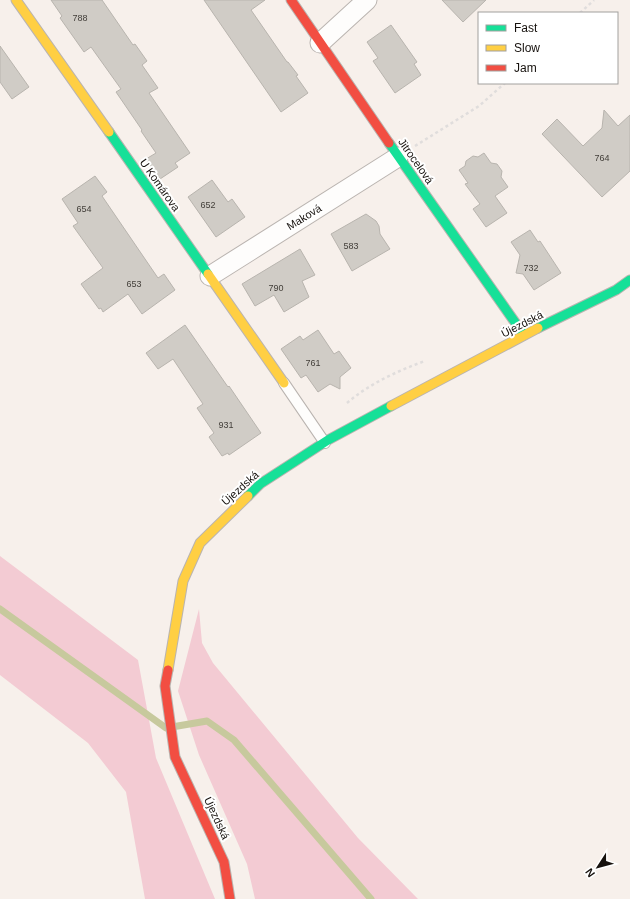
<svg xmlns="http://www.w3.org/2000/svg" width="630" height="899" font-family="Helvetica,sans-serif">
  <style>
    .forest { fill: #f3cbd3 }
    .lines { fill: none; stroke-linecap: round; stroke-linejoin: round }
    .stream { stroke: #c7c99d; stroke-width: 7 }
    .building { fill: #d0ccc6; stroke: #b8b4ae }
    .lane-casing { stroke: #bab4b0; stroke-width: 12 }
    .street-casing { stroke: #bab4b0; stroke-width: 21 }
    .fast-casing { stroke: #bab4b0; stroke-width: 11 }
    .slow-casing { stroke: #bab4b0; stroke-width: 11 }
    .jam-casing { stroke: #bab4b0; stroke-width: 11 }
    .path { stroke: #e0dddc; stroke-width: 2.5; stroke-dasharray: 3 3; stroke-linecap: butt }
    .lane { stroke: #fefdfc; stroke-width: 10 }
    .street { stroke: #fefdfc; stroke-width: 19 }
    .fast { stroke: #16e098; stroke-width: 9 }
    .slow { stroke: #ffcf43; stroke-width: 9 }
    .jam { stroke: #f24e42; stroke-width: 9 }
    .labels { text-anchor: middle; stroke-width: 4; stroke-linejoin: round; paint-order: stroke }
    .number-label { font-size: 9px; fill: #44403b }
    .street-label { font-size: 11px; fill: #16110d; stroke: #fff }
  </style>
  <rect width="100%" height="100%" fill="#f7f0eb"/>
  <!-- forest -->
  <path class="forest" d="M0,556L138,660L156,758L215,899H145L126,792L88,743L0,675Z
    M199,609L202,643L213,663L358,838L418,899H255L247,864L199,755L178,691Z"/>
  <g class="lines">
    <!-- stream -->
    <path class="stream" d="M0,609L166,728L207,721L234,740L371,899"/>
  </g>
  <!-- building -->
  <path class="building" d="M51,0H102L133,45L135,44L147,61L142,65L158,88L149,93L190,153L175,163L178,167L160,179L146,159L156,153L141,131L142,130L116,92L121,89L91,47L84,52L60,18L62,16Z
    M204,0H265L251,10L287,62H288L298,75L296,76L308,93L281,112Z
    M442,0H486L463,22Z
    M391,25L417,62L414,64L421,75L395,93L373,61L378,58L367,42Z
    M0,46L29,87L12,99L0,82Z
    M604,110L618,126L630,115V171L602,197L542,134L557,119L583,146L602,128Z
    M484,153L491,163L497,164L502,171L501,177L508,187L495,196L507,213L486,227L473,209L480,204L465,184L468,183L459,170L465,166L466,161L473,156L478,157Z
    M95,176L107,192L102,196L158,278L164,274L175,290L142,314L128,294L103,312L101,308L99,309L81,284L103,268L73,226L78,223L62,199Z
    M212,180L228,202L232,199L245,217L216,237L188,197Z
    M366,214L376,221L379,226L380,234L390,249L352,271L331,234Z
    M530,230L538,242L540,241L561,273L534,290L523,274L516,273L520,255L511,242Z
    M300,249L315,275L302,281L309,297L284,312L274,295L255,306L242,284Z
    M185,325L228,387L229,386L261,433L229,455L228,453L222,456L209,437L214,433L197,408L203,404L173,359L158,369L146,353Z
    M318,330L334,354L339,351L351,368L340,377V389L330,384L318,392L306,375L301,378L281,349L300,336L303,340Z"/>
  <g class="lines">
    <defs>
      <path id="lane" d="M284,383L325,443"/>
      <path id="street" d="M320,43L367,0
        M210,276L398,157"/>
      <path id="fast" d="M109,132L208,274
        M389,143L524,335
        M538,328L616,290L630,280
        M248,496L260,484L328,440L391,406"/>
      <path id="slow" d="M16,0L109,132
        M208,274L284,383
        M391,406L538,328
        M168,670L183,581L200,543L248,496"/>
      <path id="jam" d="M291,0L389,143
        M168,670L165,686L175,757L224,862L230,899"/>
    </defs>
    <!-- lane casing -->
    <use href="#lane" class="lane-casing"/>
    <!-- street casing -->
    <use href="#street" class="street-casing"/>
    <!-- fast casing -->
    <use href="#fast" class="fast-casing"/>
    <!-- slow casing -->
    <use href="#slow" class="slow-casing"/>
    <!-- jam casing -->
    <use href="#jam" class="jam-casing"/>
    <!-- path -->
    <path class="path" d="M580,13L594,0
      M415,146L479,106L505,83
      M347,403C369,384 397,371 425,361"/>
    <!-- lane -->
    <use href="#lane" class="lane"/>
    <!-- street -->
    <use href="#street" class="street"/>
    <!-- fast -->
    <use href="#fast" class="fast"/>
    <!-- slow -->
    <use href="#slow" class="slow"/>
    <!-- jam -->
    <use href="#jam" class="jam"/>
  </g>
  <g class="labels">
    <!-- number labels -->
    <g class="number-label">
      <text x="80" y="21">788</text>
      <text x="602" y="161">764</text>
      <text x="208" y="208">652</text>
      <text x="84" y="212">654</text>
      <text x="351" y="249">583</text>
      <text x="531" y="271">732</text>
      <text x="134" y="287">653</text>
      <text x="276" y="291">790</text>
      <text x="313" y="366">761</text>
      <text x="226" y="428">931</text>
    </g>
    <!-- street labels -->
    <g class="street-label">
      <text transform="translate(416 161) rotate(55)" y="4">Jitrocelová</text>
      <text transform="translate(160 185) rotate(55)" y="4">U Komárova</text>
      <text transform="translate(304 217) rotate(-32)" y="4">Maková</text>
      <text transform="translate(522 324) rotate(-27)" y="4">Újezdská</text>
      <text transform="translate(240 488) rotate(-42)" y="4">Újezdská</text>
      <text transform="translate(217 818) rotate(65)" y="4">Újezdská</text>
    </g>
  </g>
  <!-- legend -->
  <rect x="478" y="12" width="140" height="72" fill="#ffffff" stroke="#a2a09e"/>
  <rect x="486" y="25" width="20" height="6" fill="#16e098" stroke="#a2a09e"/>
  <text x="514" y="32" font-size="12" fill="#16110d">Fast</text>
  <rect x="486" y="45" width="20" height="6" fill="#ffcf43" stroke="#a2a09e"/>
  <text x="514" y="52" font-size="12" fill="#16110d">Slow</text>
  <rect x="486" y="65" width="20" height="6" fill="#f24e42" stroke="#a2a09e"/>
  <text x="514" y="72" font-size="12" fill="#16110d">Jam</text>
  <!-- north arrow -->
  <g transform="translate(598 867) rotate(234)" stroke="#ffffff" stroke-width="3" paint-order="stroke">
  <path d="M0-3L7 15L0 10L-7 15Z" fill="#16110d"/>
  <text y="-6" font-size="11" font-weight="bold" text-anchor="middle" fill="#16110d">N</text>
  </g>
</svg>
